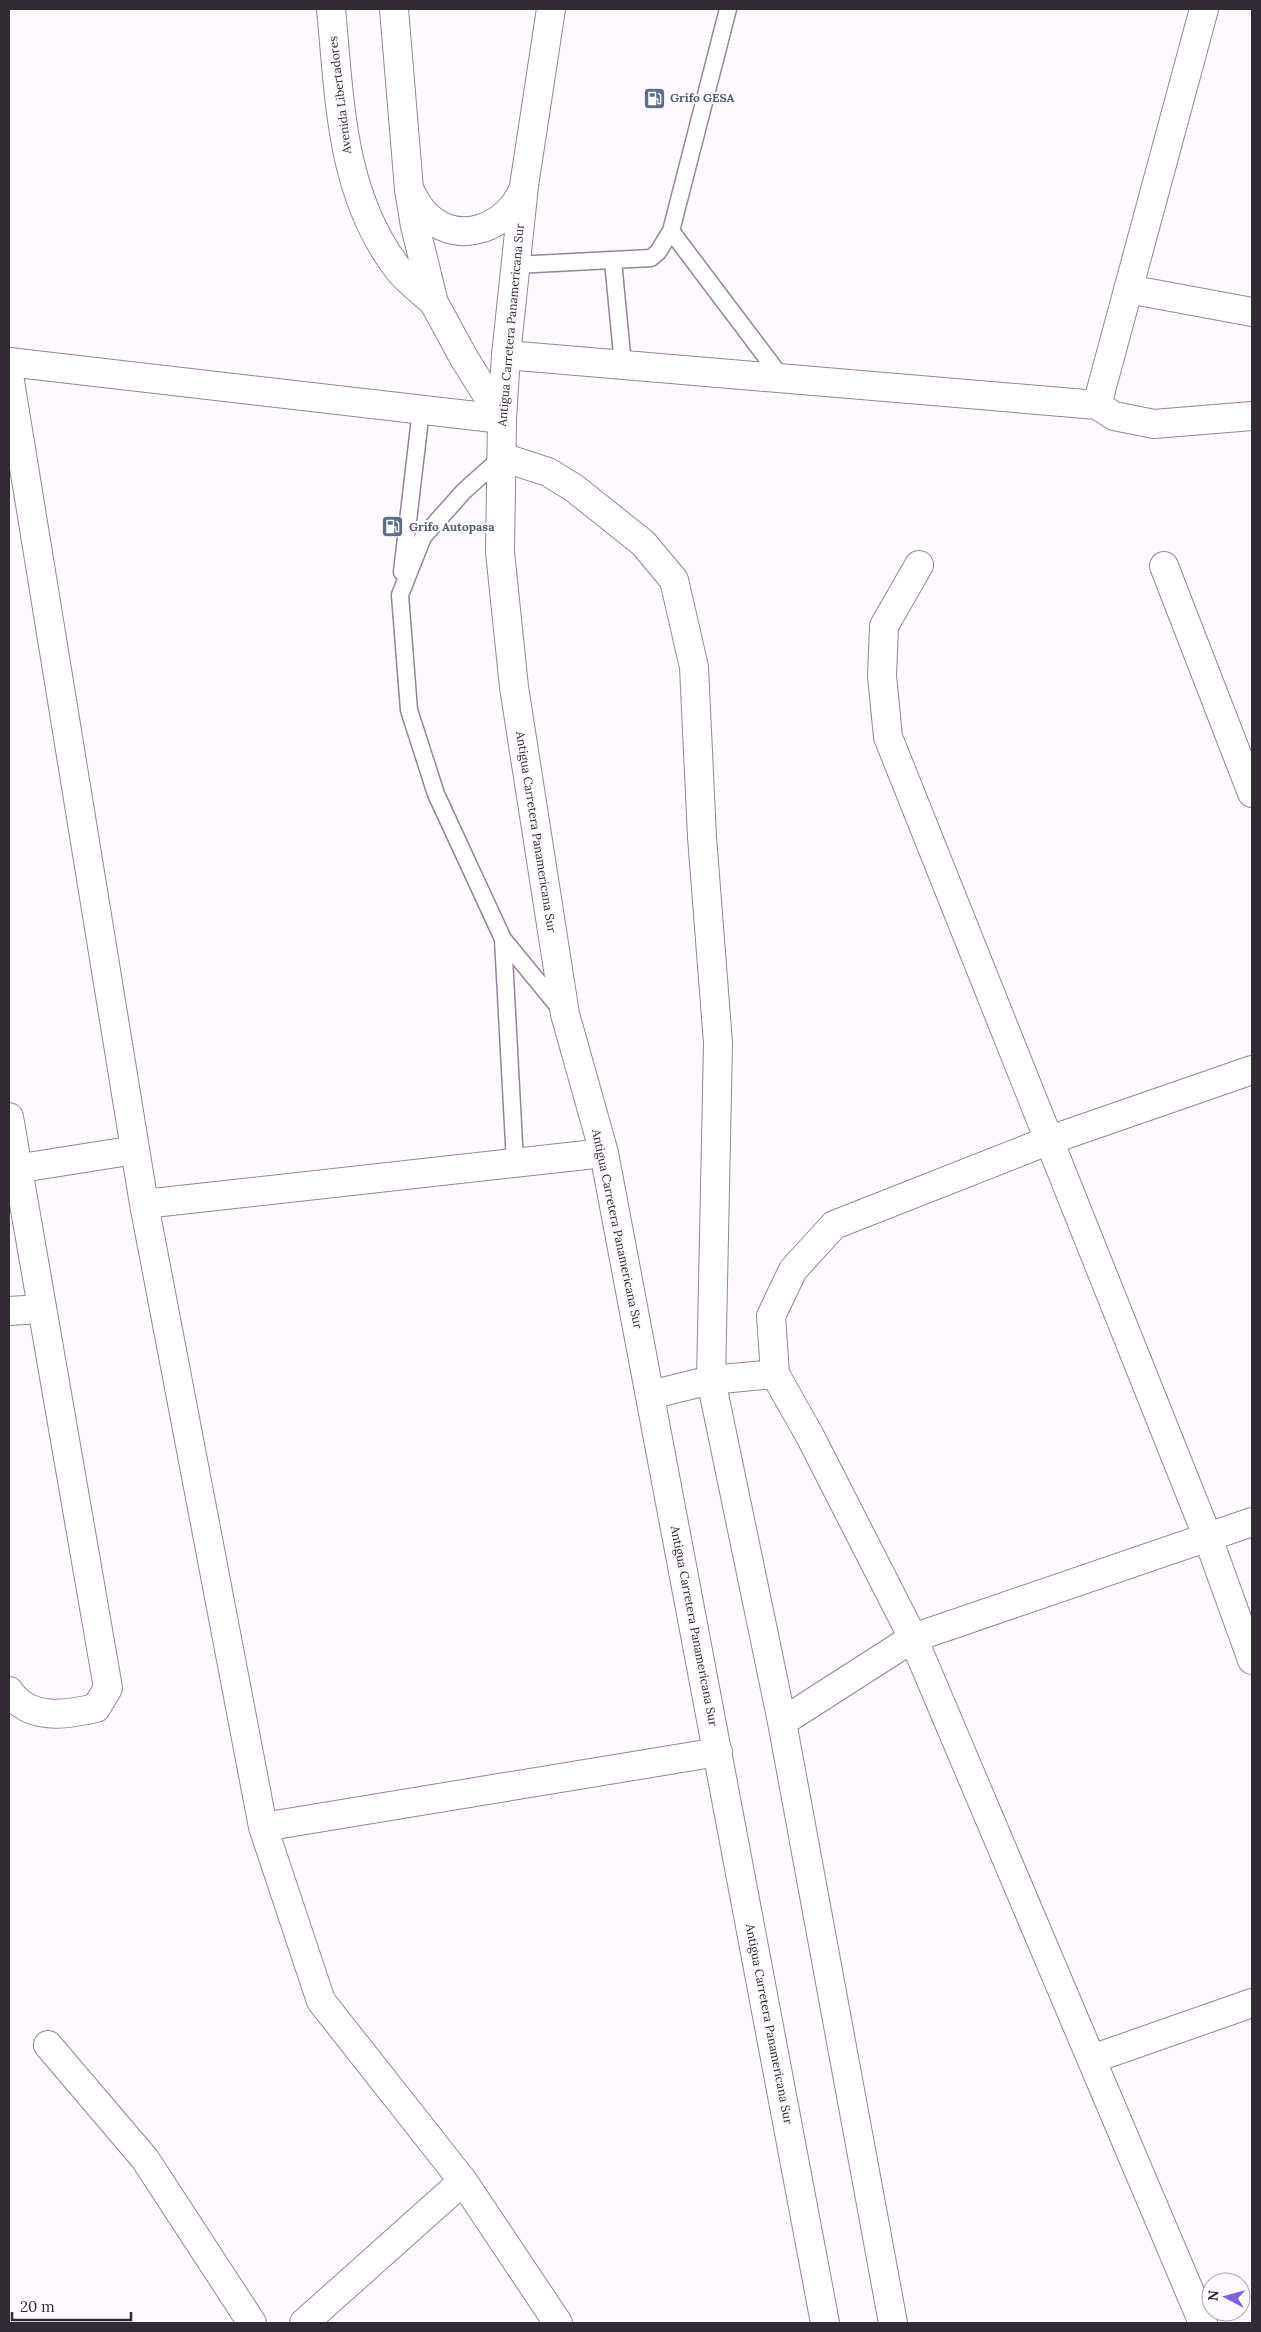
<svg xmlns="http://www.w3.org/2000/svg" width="1261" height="2332" font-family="Lora,serif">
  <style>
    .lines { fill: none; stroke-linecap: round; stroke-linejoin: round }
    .lane-casing { stroke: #96839d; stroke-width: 19 }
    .street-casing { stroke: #96839d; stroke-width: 30 }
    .secondary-casing { stroke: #96839d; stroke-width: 30 }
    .highway-casing { stroke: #96839d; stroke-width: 30 }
    .lane { stroke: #fff; stroke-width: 16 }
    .street { stroke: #fff; stroke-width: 28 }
    .secondary { stroke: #fff; stroke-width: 28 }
    .highway { stroke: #fff; stroke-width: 28 }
    .labels { text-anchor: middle; stroke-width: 4; stroke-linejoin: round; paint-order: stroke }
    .street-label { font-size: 12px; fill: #322a35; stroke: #fdf9ff }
    .service-label { font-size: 12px; font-weight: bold; fill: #4e5e75; stroke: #fdf9ff; text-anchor: start }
  </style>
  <rect width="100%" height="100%" fill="#fdf9ff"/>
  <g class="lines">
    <defs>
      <path id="lane" d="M671,231L782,378
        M613,261L623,365
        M515,265L651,258L658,252L671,231L728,9
        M502,457L464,491L423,537L400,595L409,710L436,794L503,939L562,1011
        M402,572L421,410
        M503,939L515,1162"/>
      <path id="street" d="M1204,9L1097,405L1114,416L1154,424L1252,416
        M1128,289L1252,312
        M506,355L1097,405
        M9,362L502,419
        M9,375L144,1204L263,1827L321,2001L463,2181L558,2323
        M502,457L548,472L574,488L643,543L674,580L694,667L702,837L718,1043L711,1380L782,1722L893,2323
        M919,565L884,626L882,676L888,737L1208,1538L1252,1660
        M1164,566L1252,793
        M9,1117L108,1688L96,1708C66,1715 29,1721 9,1691
        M9,1170L135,1150
        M144,1204L604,1153
        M9,1311L41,1309
        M775,1374L771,1316L793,1270L834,1225L1050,1140L1252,1070
        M650,1395L711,1380L775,1374L810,1436L913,1638L1203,2323
        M782,1722L913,1638L1252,1522
        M263,1827L718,1752
        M48,2045L145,2159L252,2323
        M1092,2059L1252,2003
        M304,2323L463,2181"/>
      <path id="secondary" d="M331,9C340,100 340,193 398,269C408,282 423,292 434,303
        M394,9L409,189L415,226L434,303L464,358L502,419"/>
      <path id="highway" d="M551,9L524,186L506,355L502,419L500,552L514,687L565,1014L604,1153L825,2323
        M409,189C414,199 419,209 428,217C461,246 507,227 523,190"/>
    </defs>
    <!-- lane casing -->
    <use href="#lane" class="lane-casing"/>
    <!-- street casing -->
    <use href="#street" class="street-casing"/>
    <!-- secondary casing -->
    <use href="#secondary" class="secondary-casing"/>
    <!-- highway casing -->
    <use href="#highway" class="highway-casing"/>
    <!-- lane -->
    <use href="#lane" class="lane"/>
    <!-- street -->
    <use href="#street" class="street"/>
    <!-- secondary -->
    <use href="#secondary" class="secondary"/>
    <!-- highway -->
    <use href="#highway" class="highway"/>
  </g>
  <!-- icons -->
  <defs>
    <symbol id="fuel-square" viewBox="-11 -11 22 22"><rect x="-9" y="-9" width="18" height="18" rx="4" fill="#5c6f8a" stroke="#fdf9ff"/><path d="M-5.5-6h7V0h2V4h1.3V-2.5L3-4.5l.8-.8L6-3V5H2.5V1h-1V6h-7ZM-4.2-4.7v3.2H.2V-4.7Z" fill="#fff"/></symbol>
  </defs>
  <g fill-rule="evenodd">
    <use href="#fuel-square" x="642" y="86" width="25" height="25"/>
    <use href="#fuel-square" x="380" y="514" width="25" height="25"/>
  </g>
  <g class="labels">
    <!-- street labels -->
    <g class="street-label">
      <text transform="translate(340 95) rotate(-97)" y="4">Avenida Libertadores</text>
      <text transform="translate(511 325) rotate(-85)" y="4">Antigua Carretera Panamericana Sur</text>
      <text transform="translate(536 832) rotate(81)" y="4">Antigua Carretera Panamericana Sur</text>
      <text transform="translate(617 1229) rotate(78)" y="4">Antigua Carretera Panamericana Sur</text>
      <text transform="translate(694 1626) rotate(79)" y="4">Antigua Carretera Panamericana Sur</text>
      <text transform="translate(769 2024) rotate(79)" y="4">Antigua Carretera Panamericana Sur</text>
    </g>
    <!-- service labels -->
    <g class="service-label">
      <text x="670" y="102">Grifo GESA</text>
      <text x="409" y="531">Grifo Autopasa</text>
    </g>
  </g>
  <!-- border -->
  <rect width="1261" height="2332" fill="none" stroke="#322a35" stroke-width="20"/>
  <!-- north arrow -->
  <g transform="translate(1226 2297) rotate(276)"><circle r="24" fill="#fdf9ff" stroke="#aca6ae"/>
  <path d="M0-4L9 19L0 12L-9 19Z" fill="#8060db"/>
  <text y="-8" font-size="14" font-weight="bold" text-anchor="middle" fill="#322a35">N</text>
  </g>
  <!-- scale -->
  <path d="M12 2312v8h119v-8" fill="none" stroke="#322a35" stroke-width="2.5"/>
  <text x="20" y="2312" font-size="15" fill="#322a35" stroke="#fdf9ff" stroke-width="4" paint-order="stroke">20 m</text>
</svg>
